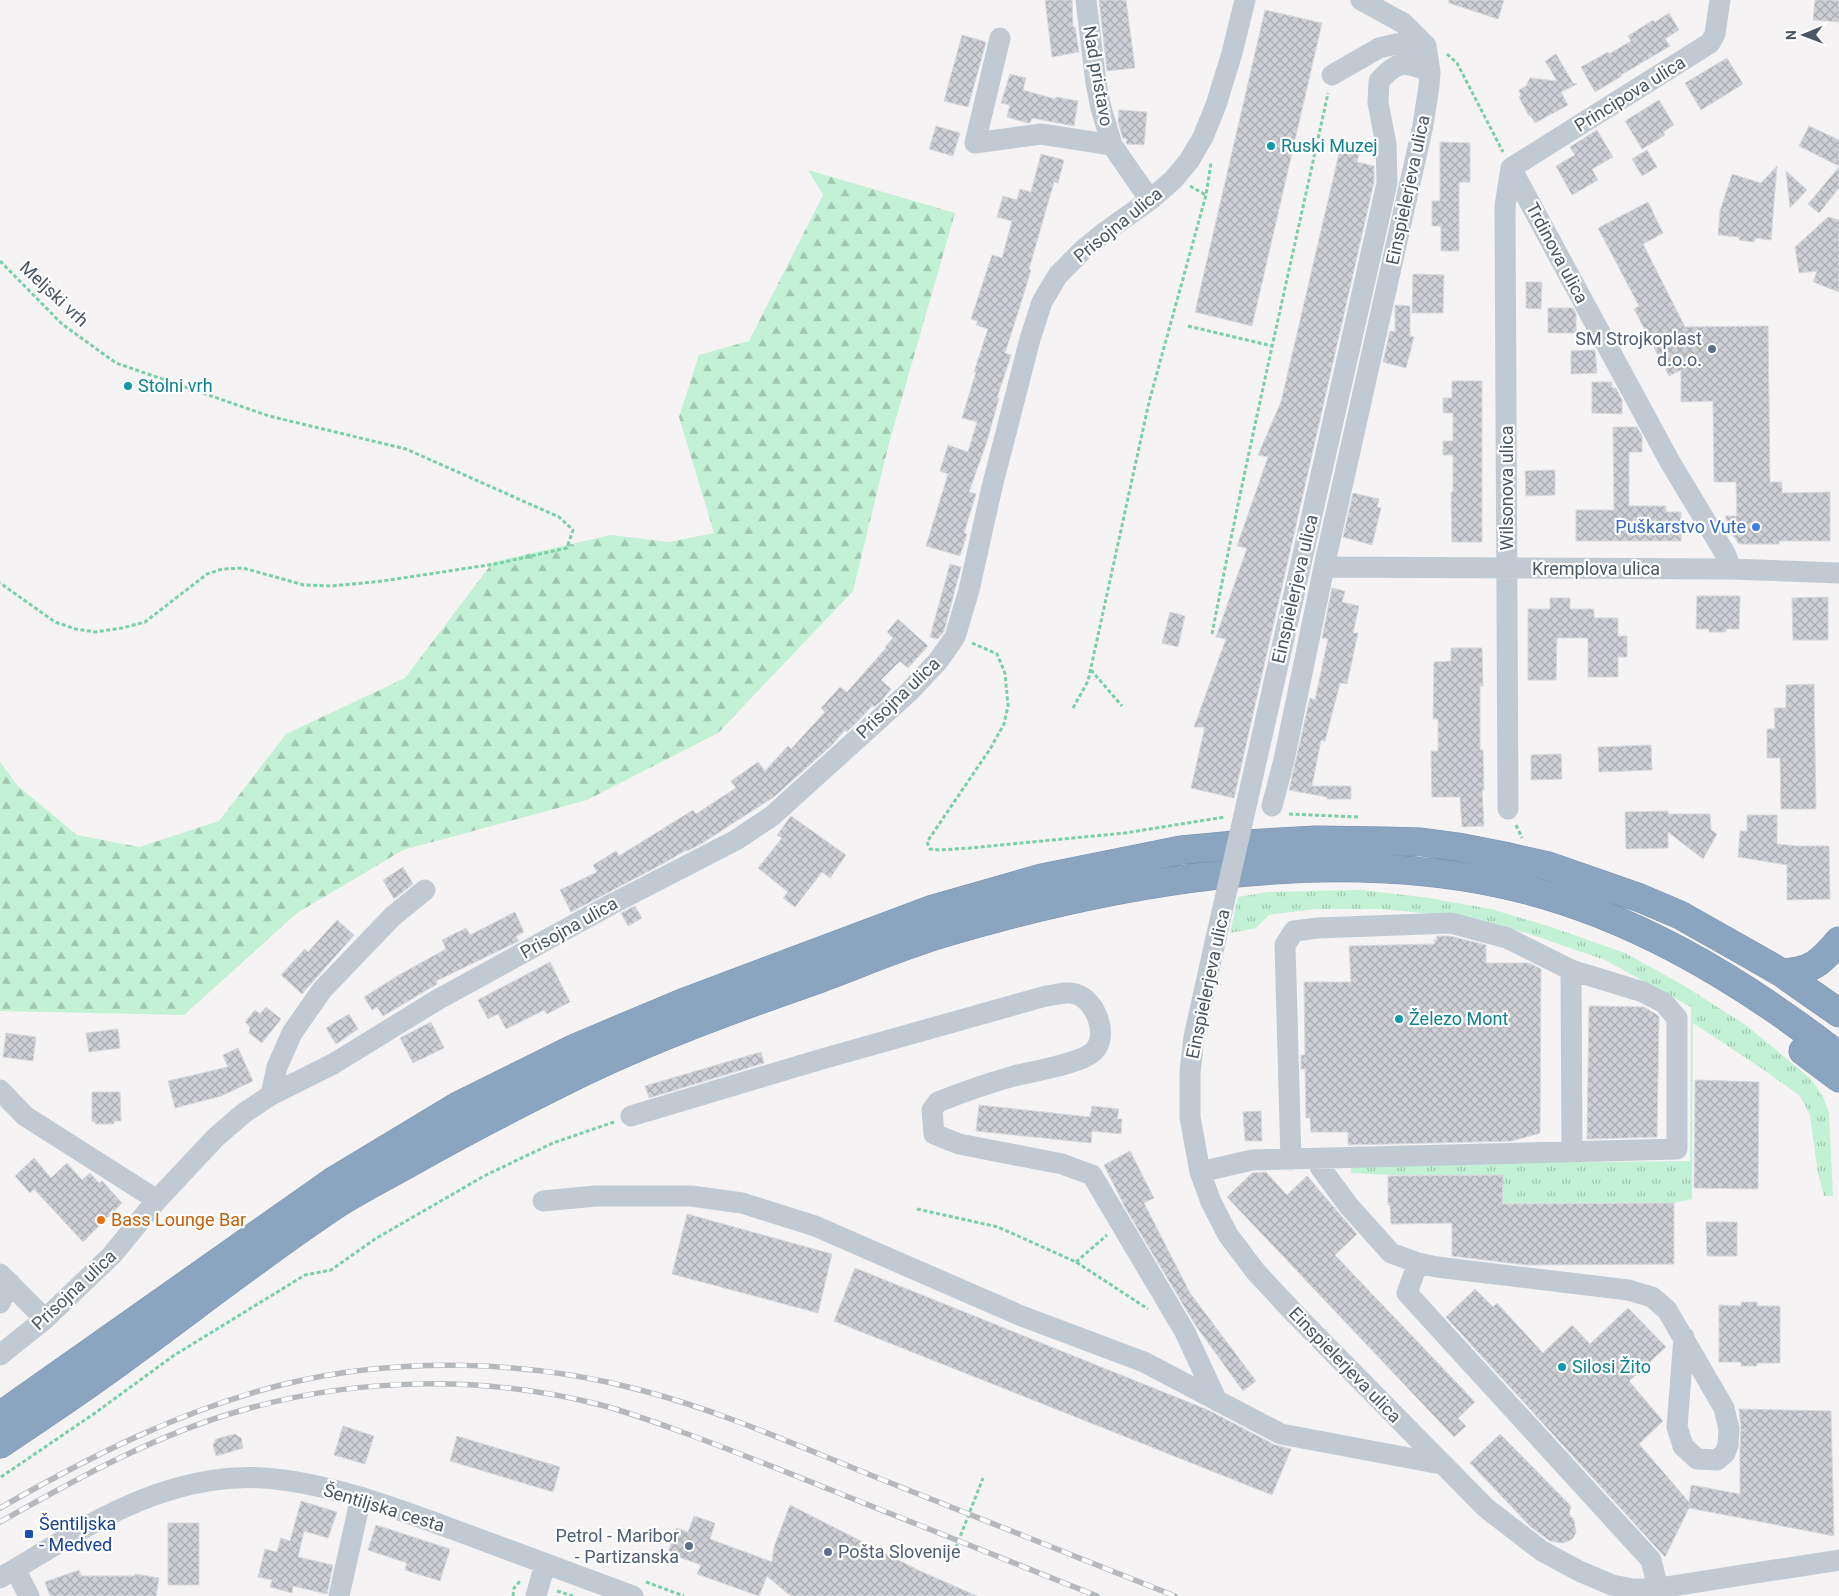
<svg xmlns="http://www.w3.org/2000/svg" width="1839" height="1596" font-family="Roboto,sans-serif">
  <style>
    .grass { fill: url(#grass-tufts) }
    .forest { fill: url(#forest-firs) }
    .building { fill: url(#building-cross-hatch); stroke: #d7d9de }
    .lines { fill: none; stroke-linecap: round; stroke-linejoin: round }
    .highway-casing { stroke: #7690ad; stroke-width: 29 }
    .path { stroke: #7ad0a6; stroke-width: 3; stroke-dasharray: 4 2.5; stroke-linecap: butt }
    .minor { stroke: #c1cad2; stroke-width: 21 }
    .highway { stroke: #8ba5c1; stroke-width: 28 }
    .rail-casing { stroke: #b5b8bd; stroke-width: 5.5 }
    .rail { stroke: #fff; stroke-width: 4; stroke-dasharray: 11; stroke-linecap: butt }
    .minor-bridge { stroke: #c1cad2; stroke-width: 21 }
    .culture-dot { fill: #0f9aa8; stroke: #fff; stroke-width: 2 }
    .service-dot { fill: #5c6f8a; stroke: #fff; stroke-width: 2 }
    .shop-dot { fill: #3f7fe0; stroke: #fff; stroke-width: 2 }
    .food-dot { fill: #e8710a; stroke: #fff; stroke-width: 2 }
    .transit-dot { fill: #1a4fb4; stroke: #fff; stroke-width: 2 }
    .labels { text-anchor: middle; stroke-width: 4.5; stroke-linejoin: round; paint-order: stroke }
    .street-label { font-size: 18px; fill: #4a5661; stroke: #fff }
    .culture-label { font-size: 18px; fill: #0d838f; stroke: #fff; text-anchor: start }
    .service-label { font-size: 18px; fill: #4e5e75; stroke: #fff; text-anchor: end }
    .shop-label { font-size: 18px; fill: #366cbe; stroke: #fff; text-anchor: end }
    .food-label { font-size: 18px; fill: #c56008; stroke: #fff; text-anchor: start }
    .transit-label { font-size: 18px; fill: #164399; stroke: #fff; text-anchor: start }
  </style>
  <defs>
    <pattern id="grass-tufts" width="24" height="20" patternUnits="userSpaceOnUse" patternTransform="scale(1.25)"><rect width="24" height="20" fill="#c3f1d5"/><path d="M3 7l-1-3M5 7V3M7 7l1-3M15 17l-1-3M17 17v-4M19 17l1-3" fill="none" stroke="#a0c6b0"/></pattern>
    <pattern id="forest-firs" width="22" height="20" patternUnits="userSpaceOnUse" patternTransform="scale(1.25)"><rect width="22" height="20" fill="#c3f1d5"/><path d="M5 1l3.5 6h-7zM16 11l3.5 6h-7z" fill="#a0c6b0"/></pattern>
    <pattern id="building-cross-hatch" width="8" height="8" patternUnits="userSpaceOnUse" patternTransform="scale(1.25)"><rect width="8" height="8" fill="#cdcfd5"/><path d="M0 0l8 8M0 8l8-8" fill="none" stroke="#a8abb0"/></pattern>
  </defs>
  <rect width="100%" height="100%" fill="#f5f3f3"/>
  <!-- grass -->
  <path class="grass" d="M1360,890L1423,897L1491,909L1548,926L1625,953L1683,985L1747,1026L1811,1079L1823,1097L1829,1113L1833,1196H1824L1818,1174L1810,1115L1800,1096L1764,1070L1693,1023L1692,1199L1674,1203L1502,1204V1175H1388L1351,1173V1164L1690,1161L1691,1007L1605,960L1527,933L1462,917L1381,909H1315L1269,915L1256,928L1230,933L1238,897L1268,892Z"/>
  <!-- forest -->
  <path class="forest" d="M808,170L955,213L889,443L853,591L718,733L587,800L403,850L297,913L184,1015L0,1011V762L18,786L77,835L139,847L219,821L286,734L405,678L493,562L611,535L669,542L714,533L679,417L699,355L749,341L823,195Z"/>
  <!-- building -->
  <path class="building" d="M1045,0H1072L1073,27H1075L1079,52L1052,57Z
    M1099,0H1126L1135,68L1107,71Z
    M1449,0H1504L1498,19L1449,3Z
    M1815,0H1839V22L1813,20Z
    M1265,10L1322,23L1252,326L1195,312Z
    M1669,13L1679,30L1665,39L1670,46L1621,75L1622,76L1595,92L1581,67L1608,52L1609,54L1631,41L1628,36L1653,20L1655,22Z
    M962,35L986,42L968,107L944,101Z
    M1556,54L1573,83L1577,84L1561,92L1568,105L1535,123L1530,115L1529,116L1519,97L1521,96L1519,90L1526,86L1530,78L1557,81L1545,61Z
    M1727,58L1743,84L1701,110L1685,83Z
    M1010,74L1026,78L1023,90L1055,99L1056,97L1078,101L1074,126L1032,118L1030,123H1028L1007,117L1010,105L1001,103Z
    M1659,100L1674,125L1663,132L1665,135L1642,149L1625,121Z
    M1119,110L1147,112L1144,145L1126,144L1127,139L1123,138L1118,122Z
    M936,126L960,133L953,156L929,149Z
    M1809,126L1839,140V166L1799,146Z
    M1597,130L1613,157L1592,169L1598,180L1572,195L1556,166L1575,155L1570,147Z
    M1440,142L1470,143V182H1459V251H1441V226H1432V201H1440Z
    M1341,145L1360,150L1357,162L1374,166V182L1234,798L1191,788L1205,727H1194L1226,639L1216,637L1247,548L1237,546L1268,457L1258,455L1281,402Z
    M1647,150L1657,167L1642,176L1632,159Z
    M1041,154L1064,160L1058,183L1054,182L1029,269L1031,270L1020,306L1005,353L1011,355L997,398H999L987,441L969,492L976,494L964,533L967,534L960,556L926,546L948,474L940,471L948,445L968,452L977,422L962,418L976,372H974L988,329L976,325L978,321L971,319L992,255L1002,258L1012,221L997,217L1003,196L1017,200L1020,189L1031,192Z
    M1777,166L1771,240L1755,238L1754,242L1739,240V237L1718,235L1720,211L1732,174L1761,183Z
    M1839,167V188L1819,213L1808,204Z
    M1786,171L1807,190L1790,208Z
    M1648,202L1663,233L1643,244L1685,327L1768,326L1770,482H1782V493L1830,492V541H1779V544H1739L1730,531L1725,516H1737L1736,482H1714L1713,401L1681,402V370L1669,376L1634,309L1639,306L1598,228Z
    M1828,217L1839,220V292L1813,282L1817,271L1799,273L1795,247Z
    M1413,274L1444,275L1443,313H1412Z
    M1526,282H1542L1541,309L1526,308Z
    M1395,305L1410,306V336L1414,337L1406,368L1383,362L1390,331L1395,332Z
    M1548,308H1573L1576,314V333H1548Z
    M1595,350L1597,373L1571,374V351Z
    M1452,381H1482V542H1452L1451,492H1453V455H1443V441H1453V413H1443V398H1452Z
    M1592,382H1612V388H1616L1622,400V414L1592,413Z
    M1613,427H1637L1642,436V452H1629V506H1666V512H1681V541H1576V510H1614Z
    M1555,470V495L1526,496L1525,471Z
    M1353,493L1379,499L1377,507L1381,508L1372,545L1343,537Z
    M950,564L961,567L944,631L938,639L930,637Z
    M1332,588L1345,591L1342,602L1359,606L1353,633H1358L1347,684L1340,683L1325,741L1321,740L1312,786H1351V799H1327V797L1289,790L1310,698L1315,700L1328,639L1322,638Z
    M1697,596H1740L1739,629H1726V632H1709V629H1696Z
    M1828,597V640H1793L1792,598Z
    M1550,598H1570V609H1594V618H1618V636H1627V657H1618V677H1588V638H1557L1556,680H1528V609H1550Z
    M1170,612L1185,616L1178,647L1162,643Z
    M898,619L928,646L908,668L900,661L881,680L891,689L880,702L874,707L873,705L857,722L847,732L845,730L832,745L775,796L701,844L687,851L686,850L666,862L571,912L560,890L597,872L593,865L616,851L619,856L693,810L696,814L736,788L731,781L758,762L765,771L788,746L791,749L825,712L821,708L840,687L847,692L886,648L885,647L893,638L887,632Z
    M1451,648H1482L1483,686H1480V750H1483L1484,790H1482L1484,826L1462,827L1460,797H1432L1431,751H1438V719H1433L1434,662L1451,661Z
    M1814,684L1816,809H1781L1780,758H1767V729H1775L1774,708H1786V685Z
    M1651,745L1652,770L1599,772L1598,747Z
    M1561,754L1562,779L1531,780V755Z
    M1668,811V814H1710L1711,830L1717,834L1703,859L1668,832V848L1626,849L1625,812Z
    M1747,815H1777V844L1796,846H1829L1830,899L1787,900V865L1738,857L1740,831H1747Z
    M791,816L846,855L830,878L822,872L795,907L783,898L788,892L758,868L782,838L777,835Z
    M403,867L413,884L394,899L383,880Z
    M635,906L642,918L628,926L621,913Z
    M515,912L524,932L516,936L519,941L436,981L437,984L383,1016L377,1007L372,1010L364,997L399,975L446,949L442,940L466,928L470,935Z
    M337,920L354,935L302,994L281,975L305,949L308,952Z
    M1437,936H1450L1486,945V963H1529L1541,969L1540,1133L1512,1141L1348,1145V1132H1311L1310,1118H1306L1305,1069H1301V1055H1305L1304,982H1351L1349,946L1435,944L1434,940H1437Z
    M550,962L570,1002L547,1014L544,1010L506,1029L498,1014L488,1019L478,1000Z
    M1589,1006L1644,1007L1659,1016L1657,1137L1587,1139Z
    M266,1007L281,1019L262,1043L249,1033L250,1027L245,1022L255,1010L260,1014Z
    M349,1014L358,1029L336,1044L326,1028Z
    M431,1022L444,1048L413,1063L400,1038Z
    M118,1029L120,1048L89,1052L86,1033Z
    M6,1033L36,1037L33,1061L3,1057Z
    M238,1048L253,1081L221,1096L175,1108L168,1081L228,1067L223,1055Z
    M761,1052L764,1063L649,1098L645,1086Z
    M1695,1080L1759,1082L1758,1189L1694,1188Z
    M92,1092H120L121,1121H114V1124H95V1121L92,1122Z
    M979,1105L1090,1117L1092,1106L1119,1109L1117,1119H1122L1121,1134L1092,1131L1091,1143L976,1131Z
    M1261,1111L1262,1141H1245L1243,1112Z
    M1130,1151L1154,1198L1144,1203L1190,1293L1256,1381L1243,1391L1196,1326L1126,1209L1104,1165Z
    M34,1158L51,1178L67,1163L82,1180L90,1173L99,1183L102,1181L122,1203L83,1242L34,1189L30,1193L15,1176Z
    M1266,1172L1287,1195L1307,1176L1357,1234L1335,1255L1475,1402L1458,1418L1466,1426L1454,1437L1227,1197L1252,1173Z
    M1503,1175L1502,1204L1674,1203V1264L1526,1265L1452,1256V1223L1391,1224L1390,1205H1388V1176Z
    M687,1214L832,1254L818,1313L672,1274Z
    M1706,1222H1737V1256H1707Z
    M855,1268L1208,1410L1275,1445L1291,1449L1272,1495L834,1321Z
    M1475,1289L1493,1307L1497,1303L1543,1353L1572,1325L1590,1344L1628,1308L1666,1347L1629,1381L1663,1421L1639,1444L1689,1502L1691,1485L1740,1494V1450L1741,1430L1739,1409L1831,1411L1834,1536L1689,1508L1665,1557L1446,1317Z
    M1741,1302H1757V1306H1780V1363H1757V1366H1741V1362H1719V1305L1741,1306Z
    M343,1426L374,1436L365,1464L334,1455Z
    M235,1434L241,1438L243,1448L216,1456L213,1445L216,1439Z
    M1500,1434L1571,1506L1569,1514L1574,1520L1576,1533L1573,1538L1569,1541L1563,1543L1550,1541L1531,1527L1470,1463Z
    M457,1436L560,1467L553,1492L450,1461Z
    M301,1501L337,1512L328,1538L304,1531L298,1557L333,1565L327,1594L293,1586L292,1593L270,1587L272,1580L258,1577L265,1549L277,1552L281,1538L290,1541Z
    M790,1505L920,1571L977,1596H792L788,1594L767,1576L759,1596L697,1574L701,1565L668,1553L676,1528L688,1532L694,1516L715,1523L710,1539L772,1562L774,1547Z
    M168,1523H199V1585H168Z
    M376,1525L450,1549L440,1581L405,1570L407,1563L368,1550Z
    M79,1570L81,1576H135V1574L159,1578L156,1596H50L45,1582Z"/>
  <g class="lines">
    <defs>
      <path id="highway" d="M1782,973C1812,971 1820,963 1839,941
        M1803,1051L1839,1078
        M0,1416L332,1182L458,1106L575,1048L682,1003L930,910L1042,878L1181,850L1246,844L1316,840L1383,841L1421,842L1458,847L1504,856L1548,866L1640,898L1680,915L1749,954L1782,973L1839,1013
        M0,1444C34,1421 68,1399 101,1375C181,1318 258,1256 340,1202C366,1186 394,1172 420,1157C473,1127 528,1099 583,1072C656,1037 733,1009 810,982C854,966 898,947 944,933C1115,882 1319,846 1497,883C1624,909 1737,977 1839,1056"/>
    </defs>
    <!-- highway casing -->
    <use href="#highway" class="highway-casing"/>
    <!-- path -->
    <path class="path" d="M1447,54L1457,63L1503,152
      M1190,186L1206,195
      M0,261L62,324L116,363L269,416L406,449L559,517L573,530L567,548L495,564L383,581L332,586L304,585L243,568L222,569L207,574L145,622L122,628L95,632L76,629L55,622L0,583
      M1188,326L1272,346
      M1212,634C1247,452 1289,273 1328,93
      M972,643L997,654L1005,673L1008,706L1004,724L990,749L927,842L930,849L939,850L970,848L1125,833L1225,817
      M1091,670L1122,706
      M1073,708L1088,681L1149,402L1206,195L1211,163
      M1289,814L1358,817
      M1516,825L1522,838
      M917,1209L998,1227L1076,1262L1148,1309
      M1076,1262L1107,1235
      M1,1477L95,1413L173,1356L305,1275L331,1270L375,1239L484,1176L553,1143L614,1122
      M951,1560L983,1478
      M646,1582L684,1596
      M557,1591L573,1596
      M513,1596L514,1588L520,1581"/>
    <!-- minor -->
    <path class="minor" d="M1086,0L1096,83L1101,108L1112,145L1150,200
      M1361,0L1403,23L1426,46
      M1000,38L975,143L1041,134L1112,145
      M1332,75L1379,48L1396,44L1426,46
      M1511,168L1670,462L1726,555L1731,569
      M1511,168L1710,43L1715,34L1720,0
      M1324,567L1731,569L1839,573
      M1247,802L1387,183L1386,144L1378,103L1379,81C1398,60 1404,61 1430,72
      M1272,806L1284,760L1324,567L1423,125L1429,86L1430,72L1426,46
      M1508,809L1505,206L1511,168
      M1216,938L1194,1037L1190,1072V1117L1200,1172L1211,1202L1228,1235L1256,1272L1296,1315L1486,1508L1542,1551L1579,1571L1612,1585L1633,1589H1653L1839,1560
      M0,1090L25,1116L157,1200
      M271,1095L277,1067L292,1033L322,990L393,916L425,890
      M631,1116L822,1059L1046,996C1055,995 1067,991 1076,994C1096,1000 1109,1036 1094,1051C1081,1064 1034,1071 1014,1076C989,1083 963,1092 938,1102L932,1110L934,1134L959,1144L1062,1164L1092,1175L1185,1332L1217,1401
      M1320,1159V1167L1348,1205L1391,1253L1418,1263L1437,1267L1628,1290L1652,1297L1667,1310L1724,1408L1729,1429L1728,1445L1725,1453L1717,1460L1697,1459L1683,1446L1677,1427L1684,1337
      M1291,1160L1285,945L1294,931L1318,928L1451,923L1507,938L1571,970
      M1200,1172L1252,1160L1677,1149V1018L1664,1003L1643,992L1571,970L1572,1152
      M543,1201L596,1196H691L742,1203L815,1226L1019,1315L1144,1362L1281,1434L1441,1464
      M1418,1263L1407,1293L1651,1560L1658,1588
      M0,1274L45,1319
      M0,1303L10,1283
      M0,1355L45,1319L112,1255L157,1200L216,1137L244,1113L271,1095L333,1064L437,1000L610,905L736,840L772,816L909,692L938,661L955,637L969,590L992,487L1030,339L1042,302L1058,275L1083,250L1105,232L1150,200L1173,180L1189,161L1203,137L1216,105L1232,53L1245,0
      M15,1569L29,1596
      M0,1578C55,1546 109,1508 170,1490C199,1481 233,1476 264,1478C329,1483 392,1507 452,1529C513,1551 573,1574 633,1596
      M339,1596L361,1497
      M536,1596L545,1564"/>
    <!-- highway -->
    <use href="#highway" class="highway"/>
    <defs>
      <path id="rail" d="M0,1508C91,1456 183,1409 285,1384C400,1356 531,1360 644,1391C723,1412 798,1446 873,1476C974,1516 1074,1556 1175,1596
        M0,1522C78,1478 157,1434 243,1410C358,1377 485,1375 601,1405C635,1414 668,1427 701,1439C741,1454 781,1470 821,1486C913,1522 1005,1560 1097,1596"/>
    </defs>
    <!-- rail casing -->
    <use href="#rail" class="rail-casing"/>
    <!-- rail -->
    <use href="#rail" class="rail"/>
    <!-- minor-bridge -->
    <path class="minor-bridge" d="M1216,938L1247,802"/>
  </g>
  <!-- markers -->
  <g class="culture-dot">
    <circle cx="1271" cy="146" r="5"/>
    <circle cx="128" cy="386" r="5"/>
    <circle cx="1399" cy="1019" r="5"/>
    <circle cx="1562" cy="1367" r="5"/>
  </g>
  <g class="service-dot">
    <circle cx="1712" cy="349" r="5"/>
    <circle cx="689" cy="1546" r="5"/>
    <circle cx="828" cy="1552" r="5"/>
  </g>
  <circle class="shop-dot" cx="1756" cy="527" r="5"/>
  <circle class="food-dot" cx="101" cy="1220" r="5"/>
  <rect class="transit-dot" x="24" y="1529" width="10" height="10" rx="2.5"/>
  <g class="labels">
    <!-- street labels -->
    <g class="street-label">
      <text transform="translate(1098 76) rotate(80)" y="6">Nad pristavo</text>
      <text transform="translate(1630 94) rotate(-32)" y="6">Principova ulica</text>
      <text transform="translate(1408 190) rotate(-78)" y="6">Einspielerjeva ulica</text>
      <text transform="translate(1118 225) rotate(-39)" y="6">Prisojna ulica</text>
      <text transform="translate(1557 253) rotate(62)" y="6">Trdinova ulica</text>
      <text transform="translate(54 294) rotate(43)" y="6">Meljski vrh</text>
      <text transform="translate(1507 488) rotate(-90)" y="6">Wilsonova ulica</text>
      <text x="1596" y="575">Kremplova ulica</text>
      <text transform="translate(1295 589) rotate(-77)" y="6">Einspielerjeva ulica</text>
      <text transform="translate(898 698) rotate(-44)" y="6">Prisojna ulica</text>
      <text transform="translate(569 928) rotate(-29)" y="6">Prisojna ulica</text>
      <text transform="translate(1208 984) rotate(-78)" y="6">Einspielerjeva ulica</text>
      <text transform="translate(74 1290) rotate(-43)" y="6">Prisojna ulica</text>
      <text transform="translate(1345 1365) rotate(46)" y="6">Einspielerjeva ulica</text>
      <text transform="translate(384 1508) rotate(17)" y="6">Šentiljska cesta</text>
    </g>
    <!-- culture labels -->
    <g class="culture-label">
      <text x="1281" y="152">Ruski Muzej</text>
      <text x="138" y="392">Stolni vrh</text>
      <text x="1409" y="1025">Železo Mont</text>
      <text x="1572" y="1373">Silosi Žito</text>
    </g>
    <!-- service labels -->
    <g class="service-label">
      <text x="1702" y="345">SM Strojkoplast<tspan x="1702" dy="21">d.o.o.</tspan></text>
      <text x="679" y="1542">Petrol - Maribor<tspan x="679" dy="21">- Partizanska</tspan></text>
      <text x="838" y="1558" text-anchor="start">Pošta Slovenije</text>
    </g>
    <!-- shop labels -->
    <g class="shop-label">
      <text x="1746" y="533">Puškarstvo Vute</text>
    </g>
    <!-- food labels -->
    <g class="food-label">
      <text x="111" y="1226">Bass Lounge Bar</text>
    </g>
    <!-- transit labels -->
    <g class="transit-label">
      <text x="39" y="1530">Šentiljska<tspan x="39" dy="21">- Medved</tspan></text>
    </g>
  </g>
  <!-- north arrow -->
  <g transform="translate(1804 35) rotate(269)" stroke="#ffffff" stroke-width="4" paint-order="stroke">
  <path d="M0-4L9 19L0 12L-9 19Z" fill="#4a5661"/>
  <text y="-8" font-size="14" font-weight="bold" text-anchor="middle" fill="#4a5661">N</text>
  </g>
</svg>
